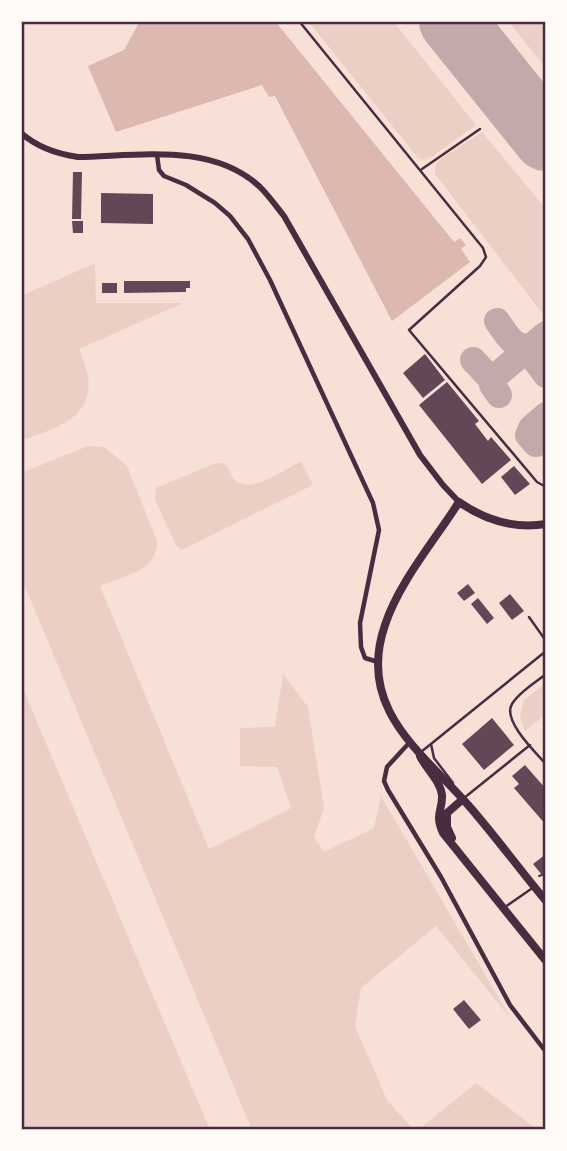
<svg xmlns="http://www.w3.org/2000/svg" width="567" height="1151" font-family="'Noto Sans',sans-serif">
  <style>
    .green { fill: #ebcfc5 }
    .water { fill: #dcb8b0 }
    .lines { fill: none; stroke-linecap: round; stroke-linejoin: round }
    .taxiway { stroke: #c3aaaa; stroke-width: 26 }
    .runway { stroke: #c3aaaa; stroke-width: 66 }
    .building { fill: #644757 }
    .path { stroke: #4a2c40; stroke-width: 2 }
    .service { stroke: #4a2c40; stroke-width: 2.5 }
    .minor { stroke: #4a2c40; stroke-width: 4.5 }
    .tertiary { stroke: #4a2c40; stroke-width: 6 }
    .primary { stroke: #4a2c40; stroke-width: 8 }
    .neatline { fill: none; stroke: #4a2c40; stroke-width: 2.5 }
  </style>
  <rect width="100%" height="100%" fill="#f7e1d7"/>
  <!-- green -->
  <path class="green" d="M308,21H393L476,125L433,156L424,160L418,158Z
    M508,21H546V66L545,67Z
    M482,132L546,209V318L435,174V167L439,160Z
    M95,263L96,303H183L79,349C82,358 86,366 88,375C94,420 54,428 21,441V296Z
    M88,446L104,447L127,466L157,541C157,573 123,575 100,586L209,849L291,808L277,767L240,766V728L275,727L283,674L308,707L324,808L314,837L324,852L374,828L381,796L511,1019L436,926L361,988L355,1026L387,1100L414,1130H252L21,577V473Z
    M301,461L313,485L182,550L176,545L155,500L156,488L216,463C234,462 226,477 239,483C257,491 285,469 301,461Z
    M546,683V714L525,731L520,717L524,700Z
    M21,684L210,1130H21Z
    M476,1083L538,1130H418Z"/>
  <!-- water -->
  <path class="water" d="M140,21H275L454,242L460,238L466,245L461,249L470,262L392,321L275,96L269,97L262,85L116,132L88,66L124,50Z"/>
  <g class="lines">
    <!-- taxiway -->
    <path class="taxiway" d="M497,321C507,334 513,350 531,346L529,352L546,375
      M473,360L488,376L495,374
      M499,395L492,385V379L546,334
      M536,444L528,435L531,428L546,415"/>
    <!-- runway -->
    <path class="runway" d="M452,21L546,138"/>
  </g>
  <!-- building -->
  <path class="building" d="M73,172H82L81,219H72Z
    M101,193L153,194V224L101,223Z
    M72,221H83V233H73Z
    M124,281H190V288H186V292L124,293Z
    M102,283H117V293H102Z
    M425,354L445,380L423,398L403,373Z
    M447,382L479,421L475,424L488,441L491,437L511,460L482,484L419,405Z
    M514,466L530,484L515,495L501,477Z
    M468,584L475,593L464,601L457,593Z
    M510,594L524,611L512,620L499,603Z
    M478,598L494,618L487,624L471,604Z
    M492,718L514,745L484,770L462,744Z
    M525,765L546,789V825L514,788L519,784L512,776Z
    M546,854V880L533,864Z
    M464,1000L481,1020L469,1029L453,1009Z"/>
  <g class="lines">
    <!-- path -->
    <path class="path" d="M539,876L542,875"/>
    <!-- service -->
    <path class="service" d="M299,21L483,248L486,257L480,266L409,330L537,482L546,487
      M422,169L480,129
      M529,617L546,641
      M546,674C535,683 519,692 512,704C502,720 535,752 546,764
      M431,744L434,758L453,783
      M421,752L546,651
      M464,798L530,745
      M505,907L531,889"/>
    <!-- minor -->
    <path class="minor" d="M157,155L159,170L164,176L186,185L215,203L230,216L248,239L270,280L373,503L379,530L360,623L361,647L365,658L378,662
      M409,743L387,767L384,781L388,790L441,877L510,1005L546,1052"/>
    <!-- tertiary -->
    <path class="tertiary" d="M21,133C37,147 57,154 78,157C138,156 212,142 260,187C269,196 276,206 284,216L420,455L443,485L459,502"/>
    <!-- primary -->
    <path class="primary" d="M546,524C515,529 485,520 459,502C435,540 399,582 385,625C356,709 422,752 469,806C496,837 520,870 546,901
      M420,756C426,769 440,780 442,795C443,810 434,814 443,833L546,961
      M452,838L447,827V813L463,799"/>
  </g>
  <!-- border -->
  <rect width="567" height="1151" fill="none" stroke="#fffaf5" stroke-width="46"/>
  <rect x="23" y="23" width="521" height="1105" class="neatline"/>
</svg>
